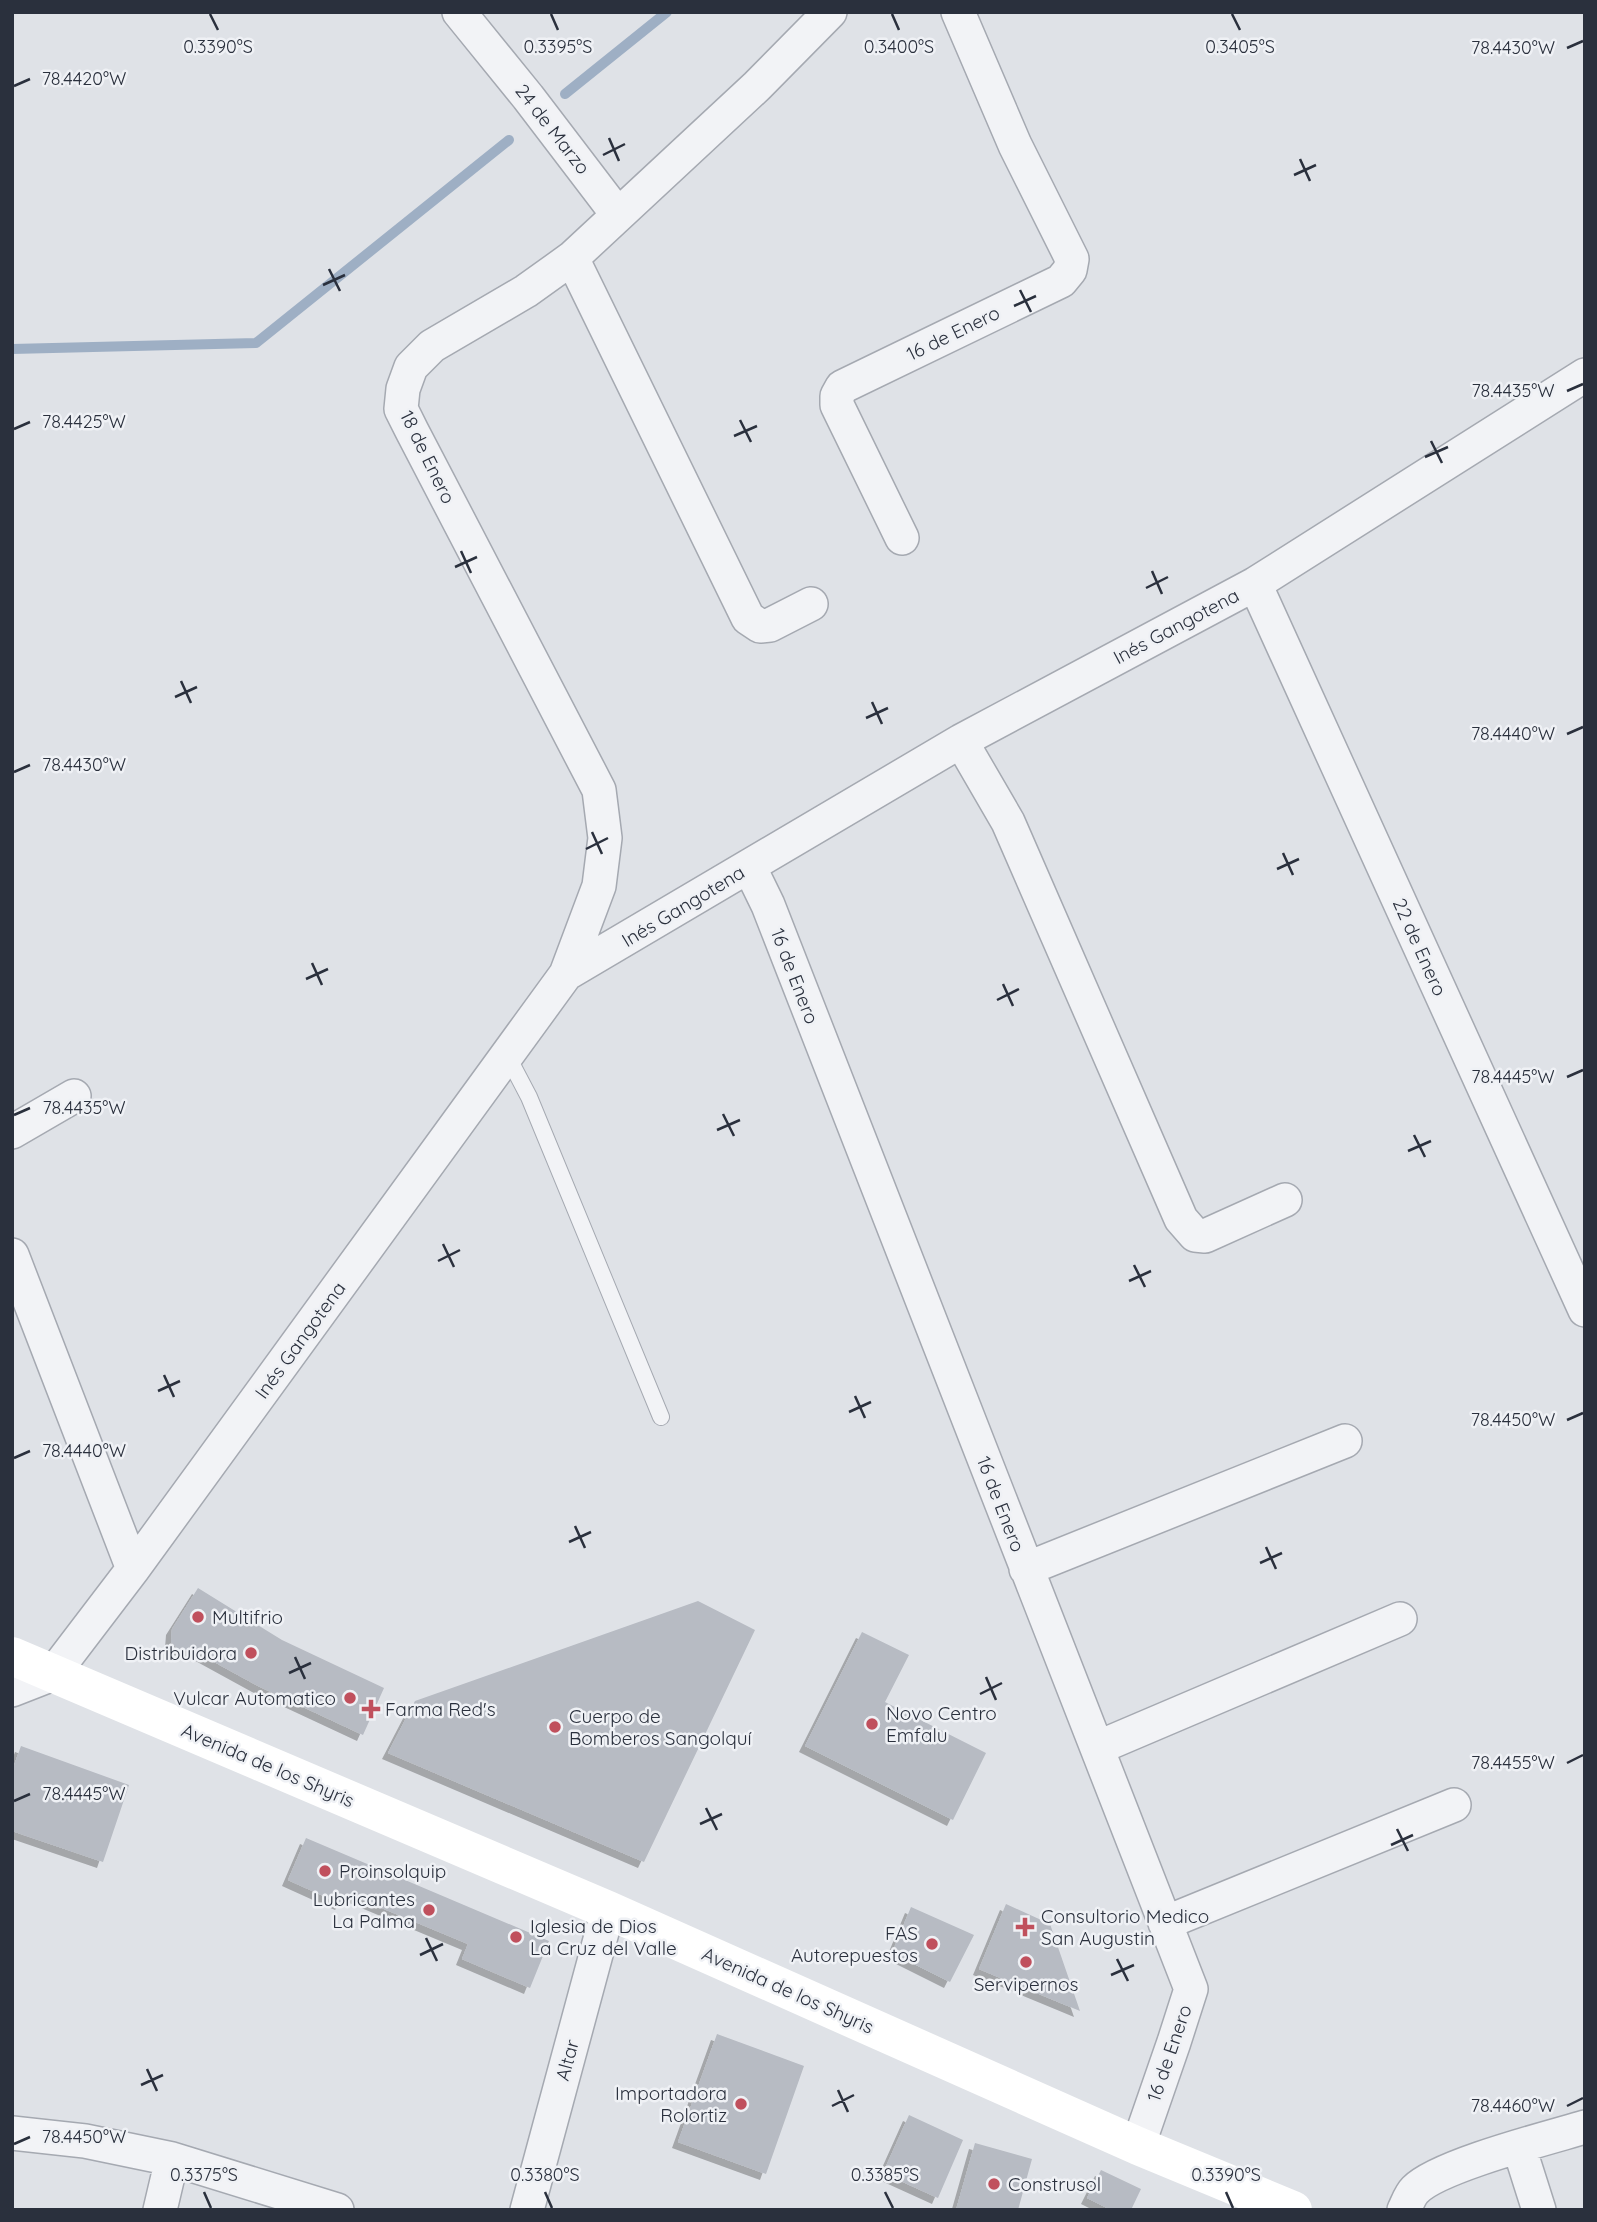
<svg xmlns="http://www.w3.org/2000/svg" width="1597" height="2222" font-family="Quicksand,sans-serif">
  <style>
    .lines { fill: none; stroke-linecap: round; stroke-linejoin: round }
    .stream { stroke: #9eafc4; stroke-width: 10 }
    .building { fill: #b7bbc3; filter: url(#shadow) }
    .service-casing { stroke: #a5a9b1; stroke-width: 18 }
    .minor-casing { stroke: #a5a9b1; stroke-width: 36 }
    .service { stroke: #f2f3f6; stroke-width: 16 }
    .minor { stroke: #f2f3f6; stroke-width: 33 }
    .secondary { stroke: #fff; stroke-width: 38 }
    .ticks { fill: none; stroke: #2a303d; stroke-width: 2.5 }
    .poi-dot { fill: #c0505d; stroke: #eff1f5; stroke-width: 2.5 }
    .labels { text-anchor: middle; stroke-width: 5; stroke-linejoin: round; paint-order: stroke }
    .street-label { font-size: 19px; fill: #2a303d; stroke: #eff1f5 }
    .poi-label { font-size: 19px; fill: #2a303d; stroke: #eff1f5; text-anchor: start }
    .ticks-label { font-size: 18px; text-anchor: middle; fill: #2a303d; stroke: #eff1f5; stroke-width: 5; stroke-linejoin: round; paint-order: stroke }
  </style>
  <defs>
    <filter id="shadow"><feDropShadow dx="-6" dy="6" stdDeviation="0" flood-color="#0004"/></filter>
  </defs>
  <rect width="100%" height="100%" fill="#dfe2e7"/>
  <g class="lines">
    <!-- stream -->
    <path class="stream" d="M565,94L667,12
      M12,349L256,343L509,140"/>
  </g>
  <!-- building -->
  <path class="building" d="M198,1588L282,1640L384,1688L363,1735L258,1686L196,1652L178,1649L171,1642L172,1629Z
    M698,1601L755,1630L644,1862L388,1753L415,1701Z
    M862,1632L909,1655L885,1702L986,1753L953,1820L805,1746Z
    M21,1746L129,1785L103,1862L12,1831V1771Z
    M306,1838L549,1941L530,1988L462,1959L468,1944L348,1894L341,1904L288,1880Z
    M1006,1904L1050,1924L1080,2011L979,1969Z
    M911,1907L974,1935L950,1982L892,1953Z
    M717,2034L804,2066L766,2174L678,2142Z
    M909,2115L963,2140L938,2198L883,2173Z
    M975,2143L1032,2159L1018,2210H956Z
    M1101,2170L1141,2189L1131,2210H1111L1087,2198Z"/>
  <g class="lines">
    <defs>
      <path id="service" d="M508,1057L529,1097L661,1417"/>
      <path id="minor" d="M459,12L528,97L618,215
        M572,258L748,618L760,626L770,625L811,604
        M902,538L837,405V396L842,387L1061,281L1070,270L1072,259L1015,145L958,12
        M1255,584L1585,1310
        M961,741L1008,822L1181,1219L1195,1235L1205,1236L1285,1200
        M749,866L768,905L1191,1989L1174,2042L1138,2146
        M566,974L599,886L605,838L599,790L412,431L401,409L403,389L411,367L432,346L526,291L572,258L757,86L830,12
        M12,1132L74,1096
        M12,1255L133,1569
        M1026,1569L1345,1441
        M12,1690L53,1674L133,1569L566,974L961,741L1255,584L1585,375
        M1097,1748L1400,1619
        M1165,1923L1454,1805
        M12,2133L85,2141L172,2159L337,2210
        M1519,2147L1539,2210
        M160,2210L172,2159
        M527,2210L608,1910
        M1404,2210C1407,2204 1410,2195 1415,2190C1438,2166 1548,2138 1585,2127"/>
    </defs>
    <!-- service casing -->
    <use href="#service" class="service-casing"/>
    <!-- minor casing -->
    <use href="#minor" class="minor-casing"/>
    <!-- service -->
    <use href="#service" class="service"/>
    <!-- minor -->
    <use href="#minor" class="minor"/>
    <!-- secondary -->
    <path class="secondary" d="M12,1656L608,1910L1138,2146L1293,2210"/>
  </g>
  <!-- ticks -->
  <path class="ticks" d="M210,14L218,30M551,14L558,30M892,14L899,30M1232,14L1240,30M1567,48L1583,41M14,86L30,79M609,138L619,161M603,155L625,144M1300,159L1310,181M1294,175L1316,165M329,269L340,291M323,285L345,275M1020,290L1031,312M1014,306L1036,296M1567,391L1583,384M740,420L751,442M14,429L30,422M734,436L757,426M1431,441L1442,463M1425,457L1448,447M461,551L471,573M455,567L477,557M1152,571L1162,594M1146,588L1168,577M181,681L191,703M175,697L197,687M872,702L882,724M866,718L888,708M1567,734L1583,727M14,772L30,765M592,832L602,854M586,849L608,838M1283,853L1293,875M1277,869L1299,859M312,963L322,985M306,979L328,969M1003,984L1013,1006M997,1000L1019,989M1567,1077L1583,1070M723,1114L734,1136M14,1115L30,1108M717,1130L740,1120M1414,1135L1425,1157M1408,1151L1431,1141M443,1244L454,1267M438,1261L460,1250M1134,1265L1145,1287M1129,1281L1151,1271M164,1375L174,1397M158,1391L180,1381M855,1396L865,1418M849,1412L871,1402M1567,1420L1583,1413M14,1458L30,1451M575,1526L585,1548M569,1542L591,1532M1266,1547L1276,1569M1260,1563L1282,1553M295,1657L305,1679M289,1673L311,1663M986,1677L996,1700M980,1694L1002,1683M1567,1763L1583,1755M14,1801L30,1794M706,1808L717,1830M700,1824L722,1814M1397,1829L1408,1851M1391,1845L1413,1835M426,1938L437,1961M420,1955L443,1944M1117,1959L1128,1981M1111,1975L1134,1965M147,2069L157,2091M141,2085L163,2075M838,2090L848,2112M832,2106L854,2095M1567,2106L1583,2098M14,2144L30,2137M204,2192L211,2208M545,2192L552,2208M885,2192L893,2208M1226,2192L1233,2208"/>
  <!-- markers -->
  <g class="poi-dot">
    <circle cx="198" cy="1617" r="7"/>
    <circle cx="251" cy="1653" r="7"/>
    <circle cx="350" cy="1698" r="7"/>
    <path d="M367.5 1698.5h7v7h7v7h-7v7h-7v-7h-7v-7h7z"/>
    <circle cx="872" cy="1724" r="7"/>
    <circle cx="555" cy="1727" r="7"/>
    <circle cx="325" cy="1871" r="7"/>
    <circle cx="429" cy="1910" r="7"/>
    <path d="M1021.5 1916.5h7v7h7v7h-7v7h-7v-7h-7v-7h7z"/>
    <circle cx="516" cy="1937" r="7"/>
    <circle cx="932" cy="1944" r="7"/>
    <circle cx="1026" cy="1962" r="7"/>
    <circle cx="741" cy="2104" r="7"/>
    <circle cx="994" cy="2184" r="7"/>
  </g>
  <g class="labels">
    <!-- street labels -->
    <g class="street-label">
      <text transform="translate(553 129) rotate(52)" y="7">24 de Marzo</text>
      <text transform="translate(953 333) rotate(-26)" y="7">16 de Enero</text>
      <text transform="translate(428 457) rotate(64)" y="7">18 de Enero</text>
      <text transform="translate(1176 626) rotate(-28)" y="7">Inés Gangotena</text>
      <text transform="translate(683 906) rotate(-31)" y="7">Inés Gangotena</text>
      <text transform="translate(1420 947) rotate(66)" y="7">22 de Enero</text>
      <text transform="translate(795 976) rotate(69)" y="7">16 de Enero</text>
      <text transform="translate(300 1340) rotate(-54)" y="7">Inés Gangotena</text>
      <text transform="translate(1001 1504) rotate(69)" y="7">16 de Enero</text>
      <text transform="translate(268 1765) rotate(23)" y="7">Avenida de los Shyris</text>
      <text transform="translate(788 1990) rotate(24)" y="7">Avenida de los Shyris</text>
      <text transform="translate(1169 2053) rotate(-71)" y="7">16 de Enero</text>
      <text transform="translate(567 2060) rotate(-75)" y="7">Altar</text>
    </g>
    <!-- poi labels -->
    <g class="poi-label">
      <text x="212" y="1624">Multifrio</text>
      <text x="237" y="1660" text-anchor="end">Distribuidora</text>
      <text x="336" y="1705" text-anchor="end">Vulcar Automatico</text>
      <text x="385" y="1716">Farma Red's</text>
      <text x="886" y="1720">Novo Centro<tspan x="886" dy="22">Emfalu</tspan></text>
      <text x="569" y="1723">Cuerpo de<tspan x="569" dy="22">Bomberos Sangolquí</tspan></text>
      <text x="339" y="1878">Proinsolquip</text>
      <text x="415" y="1906" text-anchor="end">Lubricantes<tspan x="415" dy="22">La Palma</tspan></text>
      <text x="1041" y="1923">Consultorio Medico<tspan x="1041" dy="22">San Augustin</tspan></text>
      <text x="530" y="1933">Iglesia de Dios<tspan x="530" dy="22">La Cruz del Valle</tspan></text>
      <text x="918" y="1940" text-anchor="end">FAS<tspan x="918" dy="22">Autorepuestos</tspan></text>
      <text x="1026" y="1991" text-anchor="middle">Servipernos</text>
      <text x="727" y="2100" text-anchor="end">Importadora<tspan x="727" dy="22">Rolortiz</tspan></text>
      <text x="1008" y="2191">Construsol</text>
    </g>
  </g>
  <g class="ticks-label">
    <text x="218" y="53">0.3390°S</text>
    <text x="558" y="53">0.3395°S</text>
    <text x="899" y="53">0.3400°S</text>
    <text x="1240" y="53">0.3405°S</text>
    <text x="1513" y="54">78.4430°W</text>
    <text x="84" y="85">78.4420°W</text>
    <text x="1513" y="397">78.4435°W</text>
    <text x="84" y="428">78.4425°W</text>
    <text x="1513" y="740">78.4440°W</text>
    <text x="84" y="771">78.4430°W</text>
    <text x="1513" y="1083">78.4445°W</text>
    <text x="84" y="1114">78.4435°W</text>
    <text x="1513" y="1426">78.4450°W</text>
    <text x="84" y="1457">78.4440°W</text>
    <text x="1513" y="1769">78.4455°W</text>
    <text x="84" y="1800">78.4445°W</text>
    <text x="1513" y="2112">78.4460°W</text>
    <text x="84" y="2143">78.4450°W</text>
    <text x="204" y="2181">0.3375°S</text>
    <text x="545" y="2181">0.3380°S</text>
    <text x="885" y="2181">0.3385°S</text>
    <text x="1226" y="2181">0.3390°S</text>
  </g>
  <!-- border -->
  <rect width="1597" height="2222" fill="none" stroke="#2a303d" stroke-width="28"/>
</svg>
